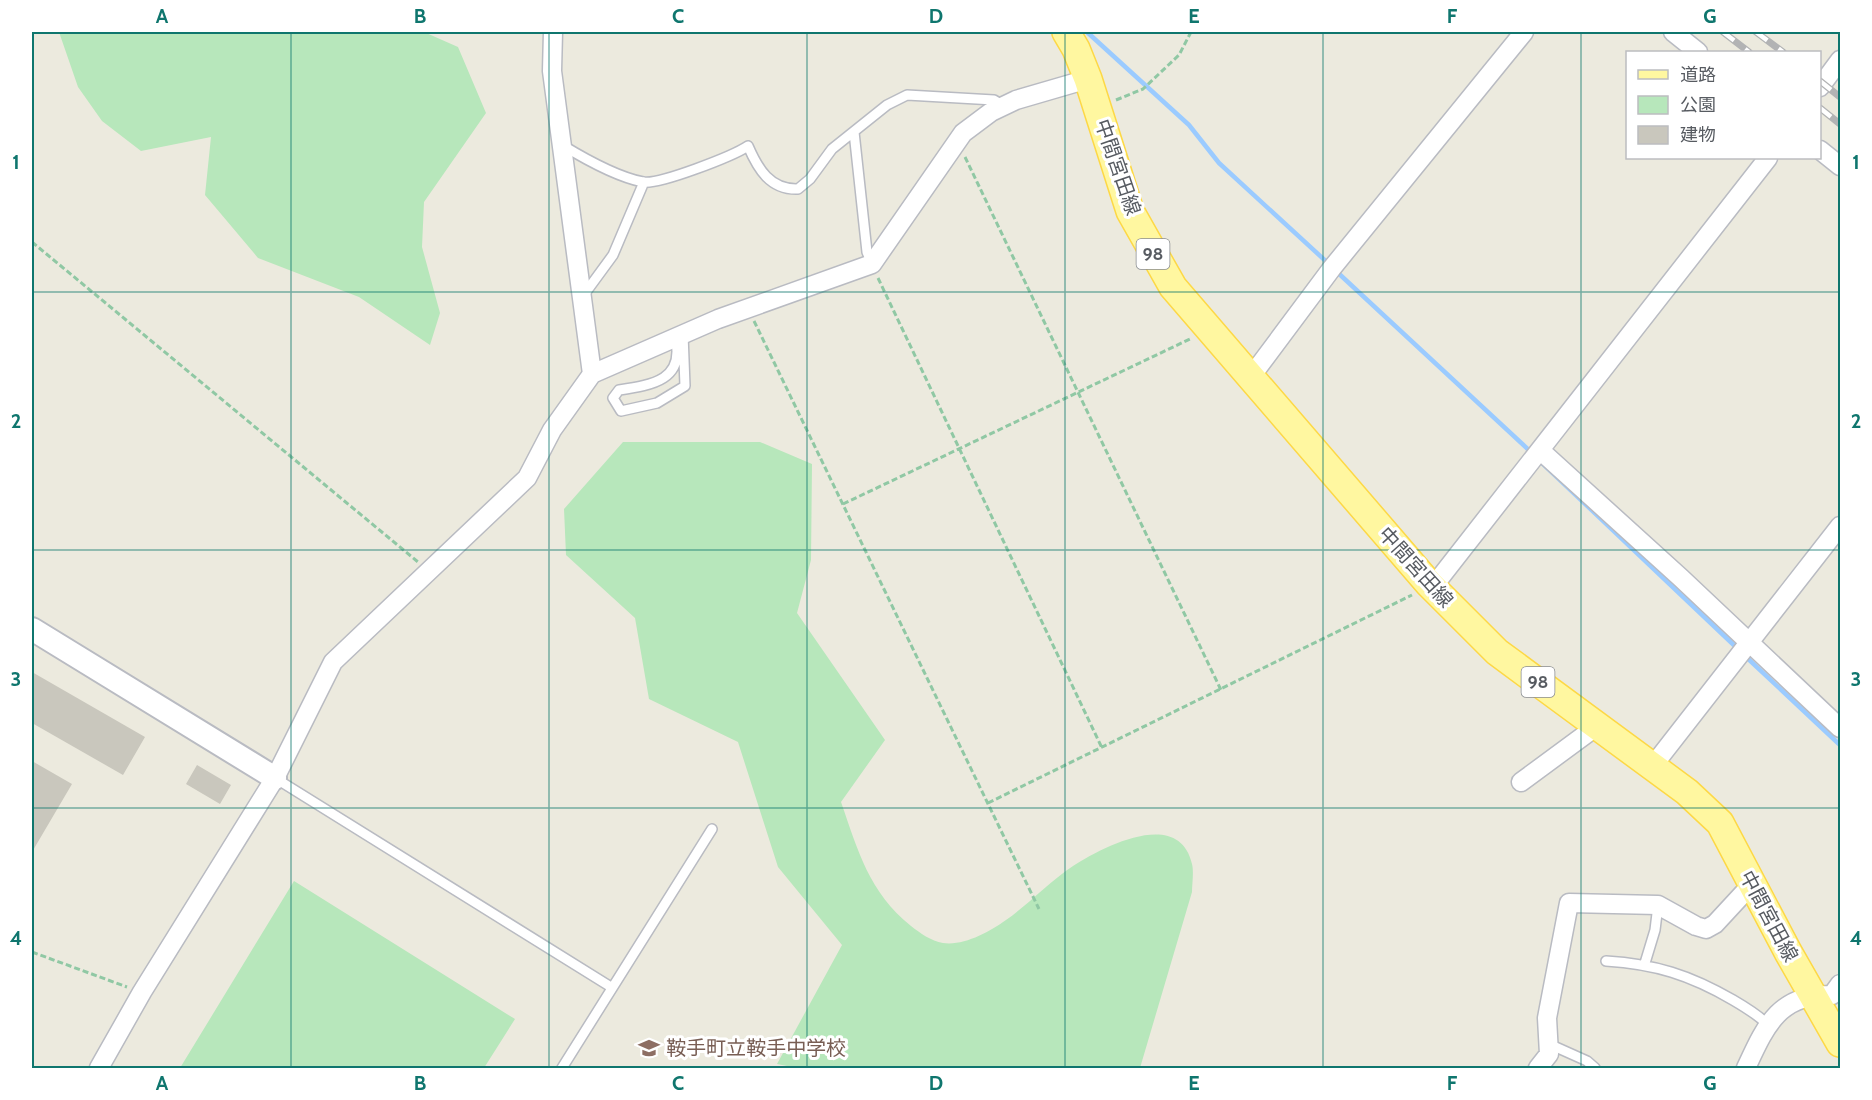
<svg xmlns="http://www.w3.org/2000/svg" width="1872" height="1100" font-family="Cabin,'Noto Sans JP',sans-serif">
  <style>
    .green { fill: #b7e7bb }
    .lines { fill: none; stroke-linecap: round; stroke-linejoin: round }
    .stream { stroke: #9bcbff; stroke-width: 4.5 }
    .building { fill: #c9c7bd }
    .service-casing { stroke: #b9bbc2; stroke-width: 12 }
    .minor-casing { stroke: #b9bbc2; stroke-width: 21 }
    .tertiary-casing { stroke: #b9bbc2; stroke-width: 26 }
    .primary-casing { stroke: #fdd846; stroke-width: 30 }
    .path { stroke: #90c8a4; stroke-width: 3; stroke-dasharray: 6 3; stroke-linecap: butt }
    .service { stroke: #fff; stroke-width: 9 }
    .minor { stroke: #fff; stroke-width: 18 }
    .tertiary { stroke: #fff; stroke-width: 22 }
    .primary { stroke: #fff7a0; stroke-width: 27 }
    .rail-casing { stroke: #b2b3b4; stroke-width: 7 }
    .rail { stroke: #fff; stroke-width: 4.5; stroke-dasharray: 14; stroke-linecap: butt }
    .grid { fill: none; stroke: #0f766e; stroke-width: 1.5; stroke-opacity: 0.55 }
    .labels { text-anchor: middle; stroke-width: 6; stroke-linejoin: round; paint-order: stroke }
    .shield { fill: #fff; stroke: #898c90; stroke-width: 1.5 }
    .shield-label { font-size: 18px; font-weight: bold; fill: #575b61 }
    .street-label { font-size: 20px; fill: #575b61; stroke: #fff }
    .education-label { font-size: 20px; fill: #785e54; stroke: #fff; text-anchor: start }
    .neatline { fill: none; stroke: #0f766e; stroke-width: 2 }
    .grid-label { font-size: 20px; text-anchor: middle; font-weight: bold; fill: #0f766e }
  </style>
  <rect width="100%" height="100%" fill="#eceade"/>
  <!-- green -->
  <path class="green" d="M59,32H424L458,47L486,113L424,202L422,247L440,313L430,345L359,297L258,258L205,195L211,137L141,151L102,121L78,87Z
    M623,442H760L812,464L811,560L797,613L885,740L841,802C858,851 869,892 911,926C920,933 931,941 943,943C964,946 989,932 1006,920C1029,904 1049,882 1073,866C1103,847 1179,807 1192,864C1194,872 1192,884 1192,892L1140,1068H797L777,1064L842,945L778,867L738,742L649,699L635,618L566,555L564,509Z
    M294,881L515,1019L484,1068H180Z"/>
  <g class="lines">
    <!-- stream -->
    <path class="stream" d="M1087,32L1189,125L1219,163L1330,265
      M1336,271L1532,453
      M1542,463L1738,649
      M1744,655L1840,745"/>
  </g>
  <!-- building -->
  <path class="building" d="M32,672L145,737L123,775L32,723Z
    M32,761L72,784L32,852Z
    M197,765L231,785L220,804L186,784Z"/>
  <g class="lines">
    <defs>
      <path id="service" d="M854,132L867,252L872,264
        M562,145C585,159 617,177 643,182C659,185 733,156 748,146C758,169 770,190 798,189L810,179L832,149L887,105L907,95L994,100L1004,106
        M583,296L613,255L644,182
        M675,337C686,380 652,385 619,390L613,398L621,411L657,403L685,386L683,334
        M275,778L611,987
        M1606,961C1655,964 1690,975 1733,1000C1745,1007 1757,1014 1767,1024
        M1645,963L1655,930L1658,905
        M1549,1044L1587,1061L1595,1068
        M562,1068L712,829"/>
      <path id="minor" d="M553,32L552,71L592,374
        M1673,32L1698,52
        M1820,87L1840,60
        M1820,150L1840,166
        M1250,378L1332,268L1524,32
        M1541,451L1681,578L1840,728
        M1432,588L1768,158
        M1652,767L1840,526
        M1521,782L1597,726
        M99,1068L142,992L275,778L333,662L527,478L552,430L592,374L718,319L872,264L963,133L991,112L1016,100L1088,79
        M1538,1068L1549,1054L1547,1018L1569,903L1658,905L1696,926L1706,929L1715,924L1752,884
        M1746,1068C1765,1027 1779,993 1832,995L1840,984"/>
      <path id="tertiary" d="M32,629L275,778"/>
      <path id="primary" d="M1066,32L1076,49L1088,79L1130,211L1173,287L1429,584L1497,652L1687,792L1720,823L1788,952L1840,1043"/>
    </defs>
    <!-- service casing -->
    <use href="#service" class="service-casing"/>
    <!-- minor casing -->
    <use href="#minor" class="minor-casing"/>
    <!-- tertiary casing -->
    <use href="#tertiary" class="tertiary-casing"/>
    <!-- primary casing -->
    <use href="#primary" class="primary-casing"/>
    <!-- path -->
    <path class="path" d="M1116,100L1143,89L1179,55L1191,32
      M965,157L1221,690
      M32,242L418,562
      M878,278L1102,748
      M754,321L1039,909
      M843,504L1190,339
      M988,803L1412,595
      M32,952L127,987"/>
    <!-- service -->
    <use href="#service" class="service"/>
    <!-- minor -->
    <use href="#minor" class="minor"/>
    <!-- tertiary -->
    <use href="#tertiary" class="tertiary"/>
    <!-- primary -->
    <use href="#primary" class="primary"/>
    <defs>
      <path id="rail" d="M1723,32L1749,52
        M1756,32L1783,52
        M1820,81L1840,97
        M1820,108L1840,124"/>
    </defs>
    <!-- rail casing -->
    <use href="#rail" class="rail-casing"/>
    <!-- rail -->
    <use href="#rail" class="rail"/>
  </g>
  <!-- grid -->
  <path class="grid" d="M291,32V1068M549,32V1068M807,32V1068M1065,32V1068M1323,32V1068M1581,32V1068M32,292H1840M32,550H1840M32,808H1840"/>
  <!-- icons -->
  <defs>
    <symbol id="school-bare" viewBox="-9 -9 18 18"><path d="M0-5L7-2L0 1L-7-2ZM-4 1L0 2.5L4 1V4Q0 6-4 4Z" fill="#8d6e63" stroke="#fff" stroke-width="2.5" paint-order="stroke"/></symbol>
  </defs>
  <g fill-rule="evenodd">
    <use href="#school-bare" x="634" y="1033" width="30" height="30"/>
  </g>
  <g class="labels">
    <!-- shield labels -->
    <g class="shield">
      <rect x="1136.5" y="239" width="33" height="30" rx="4.5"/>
      <rect x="1521.5" y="667" width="33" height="30" rx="4.5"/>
    </g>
    <g class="shield-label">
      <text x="1153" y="260">98</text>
      <text x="1538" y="688">98</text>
    </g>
    <!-- street labels -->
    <g class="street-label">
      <text transform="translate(1118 167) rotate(71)" y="7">中間宮田線</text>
      <text transform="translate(1416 567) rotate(48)" y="7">中間宮田線</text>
      <text transform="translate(1769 916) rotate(62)" y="7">中間宮田線</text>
    </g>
    <!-- education labels -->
    <g class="education-label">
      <text x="666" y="1055">鞍手町立鞍手中学校</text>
    </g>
  </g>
  <!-- border -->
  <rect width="1872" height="1100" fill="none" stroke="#ffffff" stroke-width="66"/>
  <!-- legend -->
  <rect x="1626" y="51" width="195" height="108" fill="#ffffff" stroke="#bcbdc0" stroke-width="1.5"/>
  <rect x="1638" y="70" width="30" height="9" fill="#fff7a0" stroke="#bcbdc0" stroke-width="1.5"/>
  <text x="1680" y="81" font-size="18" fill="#575b61">道路</text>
  <rect x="1638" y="96" width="30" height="18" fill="#b7e7bb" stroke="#bcbdc0" stroke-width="1.5"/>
  <text x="1680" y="111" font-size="18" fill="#575b61">公園</text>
  <rect x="1638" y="126" width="30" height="18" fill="#c9c7bd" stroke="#bcbdc0" stroke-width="1.5"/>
  <text x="1680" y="141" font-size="18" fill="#575b61">建物</text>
  <rect x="33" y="33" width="1806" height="1034" class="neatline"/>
  <g class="grid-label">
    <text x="162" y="23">A</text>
    <text x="420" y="23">B</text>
    <text x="678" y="23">C</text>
    <text x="936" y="23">D</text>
    <text x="1194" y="23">E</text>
    <text x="1452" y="23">F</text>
    <text x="1710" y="23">G</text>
    <text x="16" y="169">1</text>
    <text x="1856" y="169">1</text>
    <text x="16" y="428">2</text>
    <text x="1856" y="428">2</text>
    <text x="16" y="686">3</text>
    <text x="1856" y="686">3</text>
    <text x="16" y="945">4</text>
    <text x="1856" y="945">4</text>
    <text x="162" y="1090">A</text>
    <text x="420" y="1090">B</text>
    <text x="678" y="1090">C</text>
    <text x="936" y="1090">D</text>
    <text x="1194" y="1090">E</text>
    <text x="1452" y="1090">F</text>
    <text x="1710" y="1090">G</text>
  </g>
</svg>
